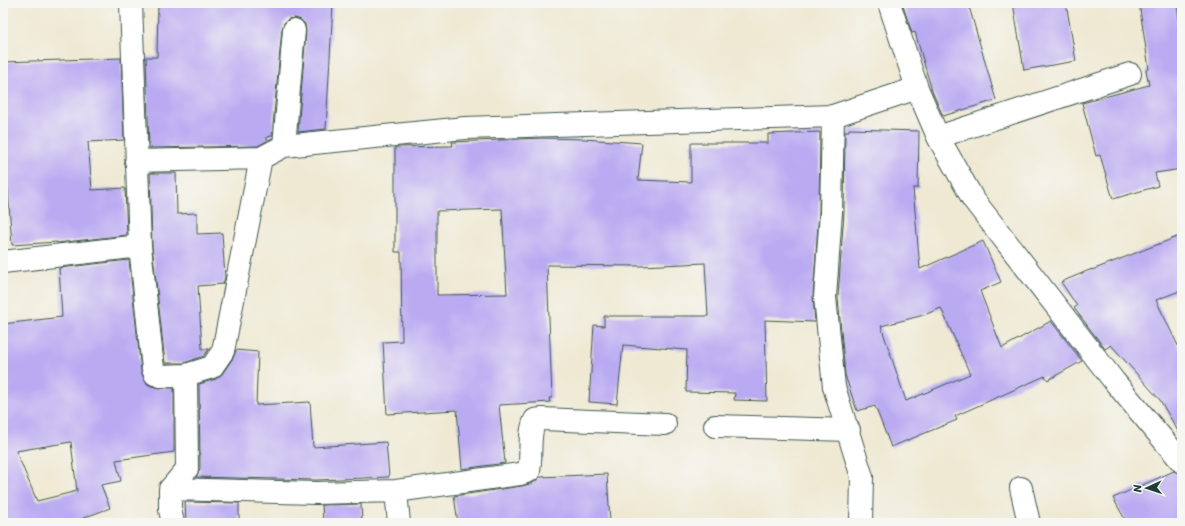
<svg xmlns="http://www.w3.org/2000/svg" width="1185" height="526" font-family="Sriracha,sans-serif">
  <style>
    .building { fill: #baaaf2; fill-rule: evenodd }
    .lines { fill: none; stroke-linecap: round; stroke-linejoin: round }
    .minor-casing { stroke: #3e574c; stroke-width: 24 }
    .minor { stroke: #fff; stroke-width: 22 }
  </style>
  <rect width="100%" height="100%" fill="#f6f6f2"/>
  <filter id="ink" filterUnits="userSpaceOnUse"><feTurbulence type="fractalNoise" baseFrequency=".025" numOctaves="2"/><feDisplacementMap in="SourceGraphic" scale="8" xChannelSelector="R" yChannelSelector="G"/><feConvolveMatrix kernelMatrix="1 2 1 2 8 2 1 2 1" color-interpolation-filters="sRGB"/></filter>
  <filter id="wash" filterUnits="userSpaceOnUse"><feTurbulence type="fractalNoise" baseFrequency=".012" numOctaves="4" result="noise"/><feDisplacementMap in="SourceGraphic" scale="16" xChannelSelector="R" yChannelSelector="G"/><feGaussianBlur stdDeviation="0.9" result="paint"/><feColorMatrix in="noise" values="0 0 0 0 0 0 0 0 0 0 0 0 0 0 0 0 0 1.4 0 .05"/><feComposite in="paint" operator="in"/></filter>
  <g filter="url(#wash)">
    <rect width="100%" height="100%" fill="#efe9d3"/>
    <g id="blocks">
      <!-- building -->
      <path class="building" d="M158,3H333L326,129L298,132L306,31L305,24L301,20L295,18L288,19L284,23L282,29L272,136L267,137V141L258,146L149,148L146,57H157Z
        M902,3H968L996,100L943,116L932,91L915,32L912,33Z
        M1013,3H1066L1076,61L1024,70Z
        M1139,3H1177L1179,20L1182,19V169L1155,173L1158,186L1113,199L1100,155L1096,156L1082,103L1149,85L1146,70L1149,69Z
        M121,58L124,140L88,142L92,190L125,188L127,235L57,243V242L12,245L4,136H3V62Z
        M849,129L919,131L918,188H913L920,269L983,241L1001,282L980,291L1002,348L1051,321L1082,361L1048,380L1045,376L955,416L957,420L891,447L875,406L857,411L845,375L838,297L844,212L845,131H849ZM941,308L970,374L906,401L881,326L924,315Z
        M820,132L819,211L813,296L815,322L765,320L767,401L734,400L735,393L686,392L687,350L623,345L617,404L589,402L594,325L604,326V316H708L705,263L641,266L547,265L552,398H549L550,402L499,405L505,463L462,469L457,410L387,414L383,342L402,341L401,252H395V147L453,146L452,142H455L542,138L584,139L642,143L638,180L691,182V143H768V134ZM502,209L507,294L437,295V211Z
        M150,173H176L177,214L197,213V234L222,233L225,277L223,284L198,286L202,349H209L204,356L184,363H165L152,245Z
        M1182,235V290L1156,300L1182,354V438L1160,400L1111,345L1105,349L1074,308L1077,306L1061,282L1092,269V270Z
        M129,260L141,371L144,379L146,383L151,386L161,388H174V452L116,460L121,481L101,485L110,508L83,518L85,523H3V324L62,317L59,268ZM71,442L77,491L37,501L16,451Z
        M236,350L258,352L256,405L310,402L313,447L386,442L389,477L316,480L196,477L200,469L199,384L216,379L222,374L233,358Z
        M1174,471L1182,474V523H1127L1113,498Z
        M607,474L610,522L586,523H458L454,496L522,486L533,483L540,477Z
        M185,502L239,503V523H186Z
        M361,504L362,521L323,522L322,505Z"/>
    </g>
  </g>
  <g filter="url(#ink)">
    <use href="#blocks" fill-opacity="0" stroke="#3e574c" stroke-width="1"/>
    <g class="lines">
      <defs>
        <path id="minor" d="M131,3L140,246L153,369L155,374L161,376L186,375L212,367L223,351L261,158
          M889,3L917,88L938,137L973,199L1114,381L1182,462
          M833,116L831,212L825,297L834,387L862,477L861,523
          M938,137L1130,74
          M284,146L294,30
          M136,161L261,158L284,146L465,128L833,116L917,88
          M3,262L140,246
          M715,426L849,430
          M1021,488L1029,523
          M170,489L316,493L396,491L520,474L529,471C532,455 528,434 535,420L542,419L665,424
          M396,491L399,523
          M173,523L170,510V489L187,469L186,375"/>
      </defs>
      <!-- minor casing -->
      <use href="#minor" class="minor-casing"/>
      <!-- minor -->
      <use href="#minor" class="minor"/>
    </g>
  </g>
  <!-- margin -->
  <rect width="1185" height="526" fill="none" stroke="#f6f6f2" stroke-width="16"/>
  <!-- north arrow -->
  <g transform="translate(1147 488) rotate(267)" stroke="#f6f6f2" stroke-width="3" paint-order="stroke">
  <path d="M0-3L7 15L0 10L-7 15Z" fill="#1f3d34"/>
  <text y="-6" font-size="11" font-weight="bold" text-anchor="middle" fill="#1f3d34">N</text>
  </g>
</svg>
